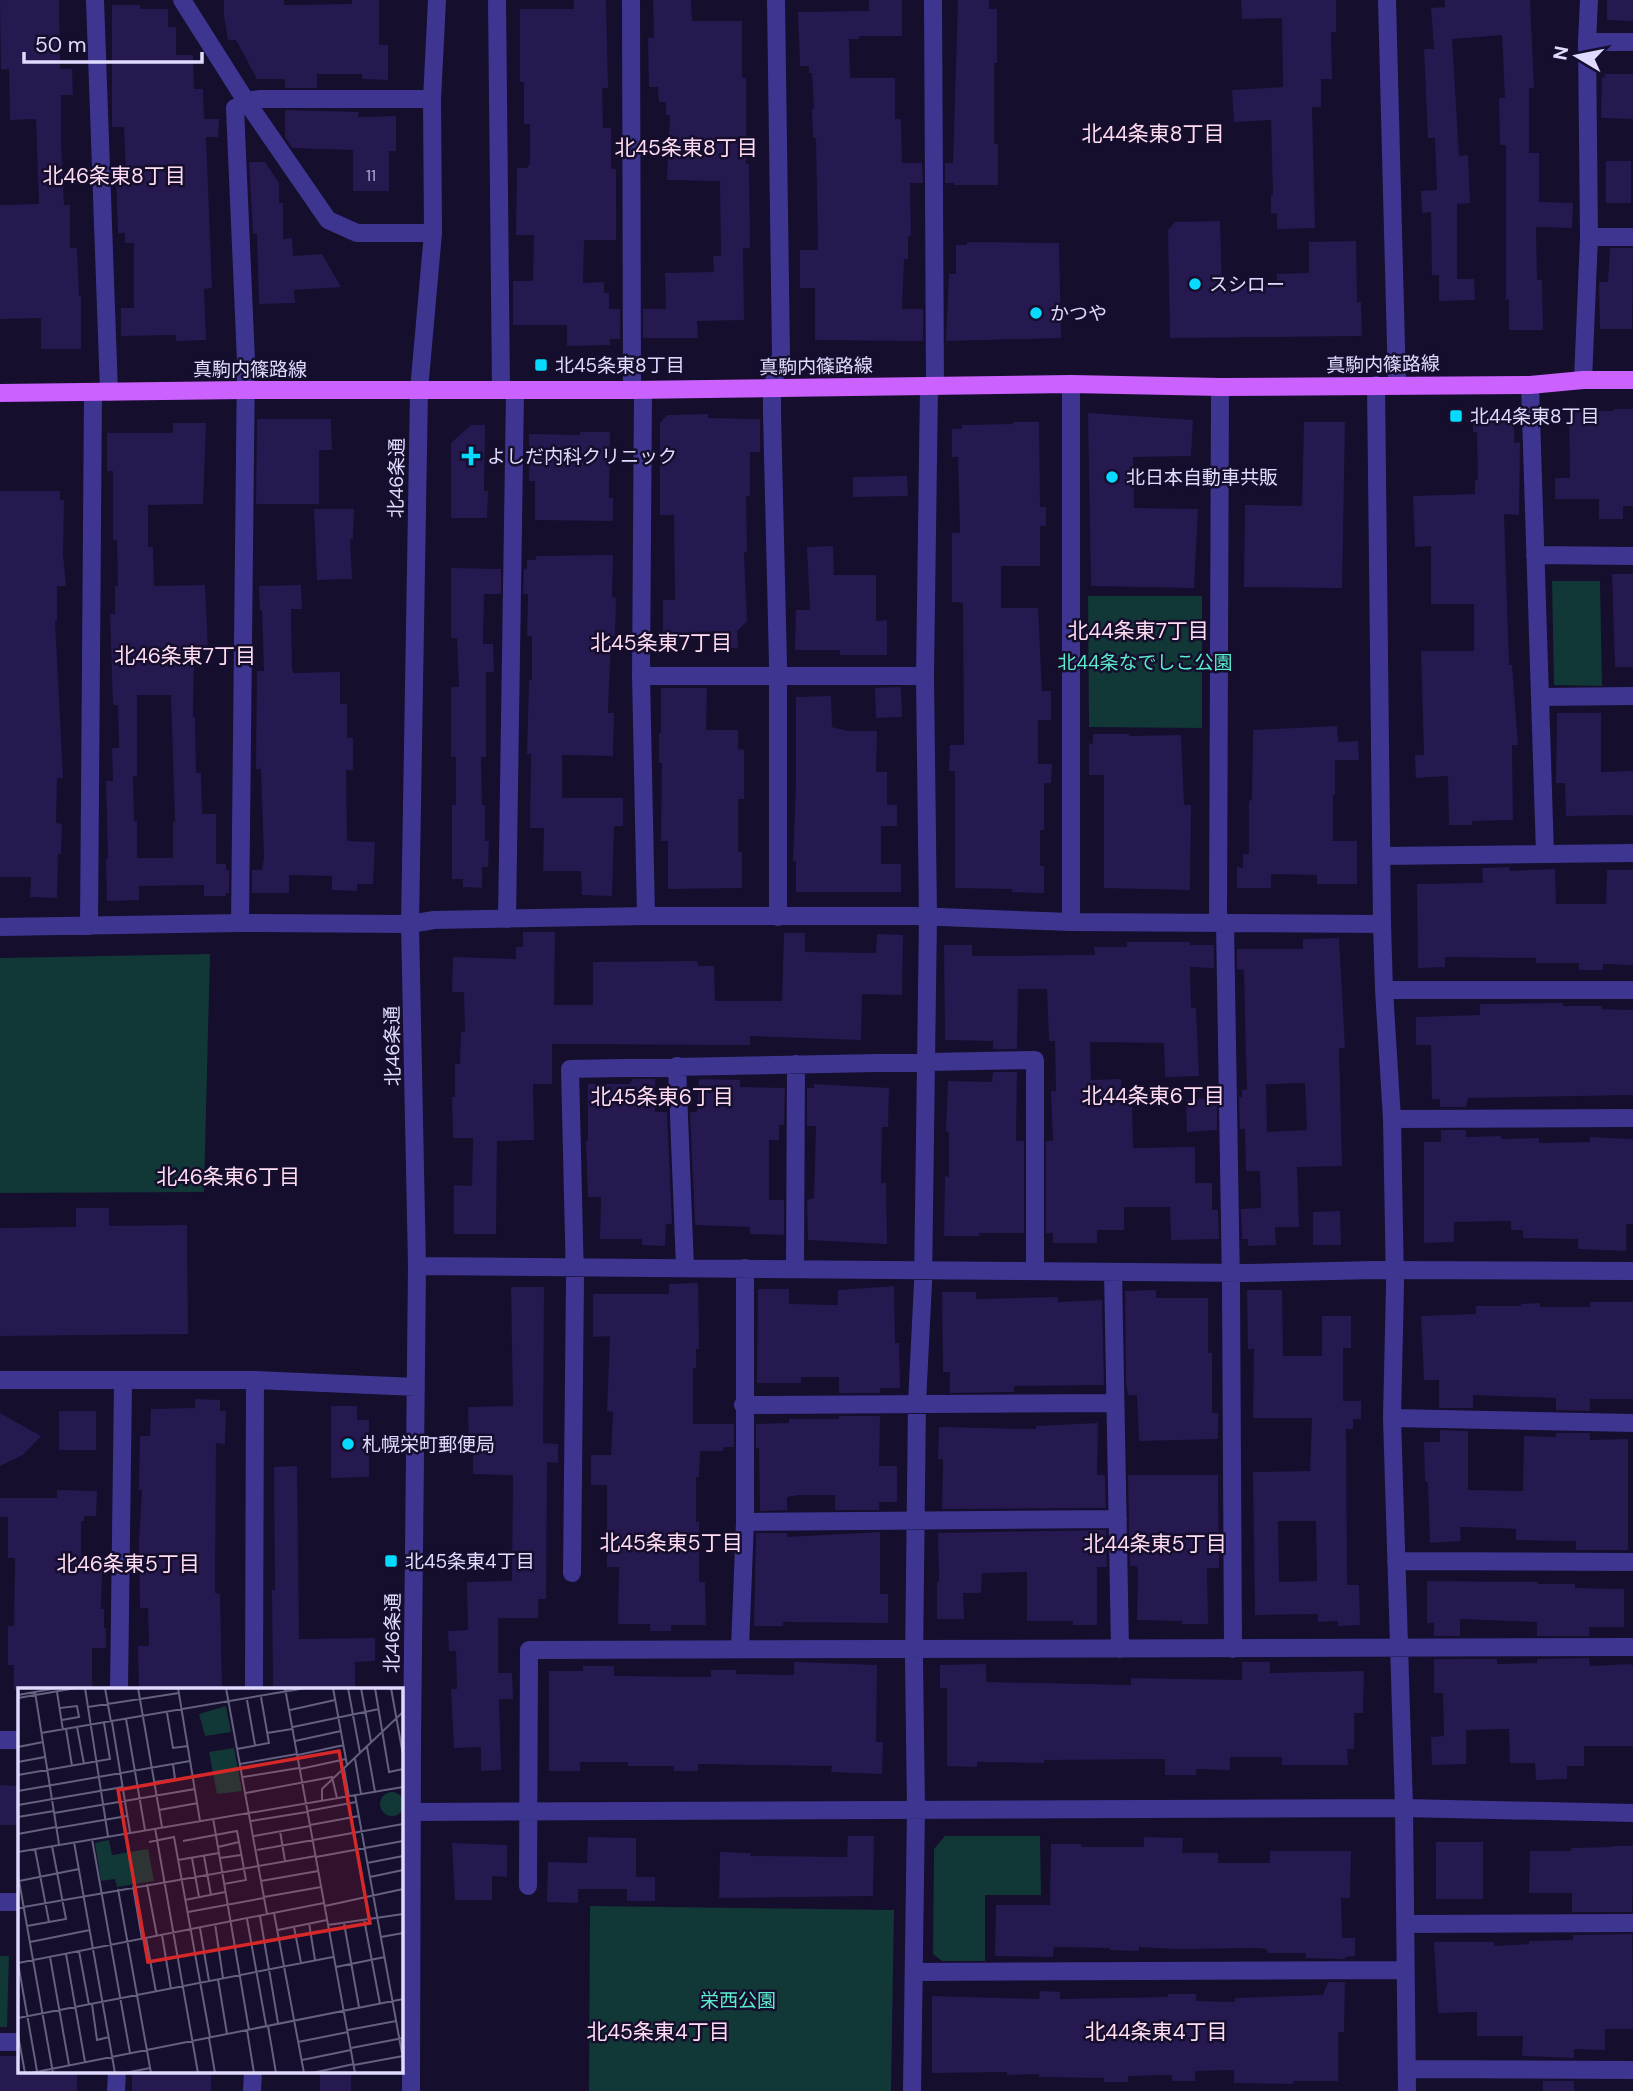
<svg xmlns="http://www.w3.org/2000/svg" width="1633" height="2091" font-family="'DM Sans','Noto Sans JP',sans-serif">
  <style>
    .green { fill: #113737 }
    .building { fill: #26194f; fill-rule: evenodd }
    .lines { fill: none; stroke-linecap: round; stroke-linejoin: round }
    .minor { stroke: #3d3590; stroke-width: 18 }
    .major { stroke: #cb61ff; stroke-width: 18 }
    .poi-dot { fill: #06daff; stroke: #150e2c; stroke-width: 2.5 }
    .labels { text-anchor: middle; stroke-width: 5; stroke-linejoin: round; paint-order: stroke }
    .number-label { font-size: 16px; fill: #b2aad3 }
    .poi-label { font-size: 19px; fill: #e0daff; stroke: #150e2c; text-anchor: start }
    .street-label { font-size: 19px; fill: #e0daff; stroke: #150e2c }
    .park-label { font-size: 19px; fill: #59ecce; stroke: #150e2c }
    .neighbourhood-label { font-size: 21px; fill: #ffdcf1; stroke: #150e2c }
    .inset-road { fill: none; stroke: #666080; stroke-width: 2 }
    .view { fill: #d62828; fill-opacity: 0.15; stroke: #d62828; stroke-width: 3.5 }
    .inset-edge { fill: none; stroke: #e0daff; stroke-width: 3.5 }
  </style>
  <rect width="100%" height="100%" fill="#150e2c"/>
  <!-- green -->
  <path class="green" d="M1552,581H1600L1602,686L1554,685Z
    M1088,596H1202V728L1089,727Z
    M210,954L204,1192L0,1193V958Z
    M945,1836H1040L1041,1895H985V1961H942L933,1954L934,1849Z
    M590,1906L894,1910L891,2091H589Z
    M0,1956H9L7,2027H0Z"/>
  <!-- building -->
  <path class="building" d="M0,0H59L60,69H72L73,95H61V144L64,205H70V248H77L79,296H81V349H41V318L0,319V205L39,204L36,119L10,120L9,69L1,70Z
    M224,0H284V5L352,4V0H379V45H388V80L362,79V74H317V88H285V79H257L236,40H228L224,16Z
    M574,0H606L608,88H602L603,128H611V169H616V240H584L583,283L604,282V293H609V309H620V339H610V345L567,346V325H513V281H533L534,235H516L517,168H528V165H530V124H524V82H520V9H574Z
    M653,0H691L692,21H742V78H746V164H749L750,248H743L744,320L697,321L698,338H643V309H666L665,273L714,272L713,256H721L720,181L667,180L670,115H666V102H659L658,87H649L648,38H654Z
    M869,0H902V36H859V39H849L850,78H895V119H901L902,163H922L923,183H910L911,236H908V259H904L902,309H923V341L815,340V288H800V250H818L816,138H813L812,109H814L812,73H809V66H800L798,12L869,11Z
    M958,0H989V9H997V63H994V144H998V185H954V183H945V163H953Z
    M1241,0H1336V32H1331L1332,79H1321V107H1312L1315,228L1277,229V213L1271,214V195H1273L1271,120L1234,122L1232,90L1283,87L1282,18L1242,19Z
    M1445,0H1530L1534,88H1529V153H1539V202L1573,203L1572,228L1536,227L1537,280H1542L1543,330H1509V299L1506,300V145H1500L1499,98H1505L1502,35L1452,39L1459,156L1468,155L1470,203L1457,204V279H1474L1475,300L1439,301V275H1432L1431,212L1422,213L1421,191L1437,190L1435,138H1428L1424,49H1434L1431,8L1445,7Z
    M1607,0H1633V21L1607,20Z
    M112,5H140V9H168V27H176V55H193L194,89H203L204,119H219L218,137H206L212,288L204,289L206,340L176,341V335L121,336V308H134V243H125V233H118L116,175L126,174L124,127H112Z
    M1602,74H1633V119L1601,118Z
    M285,110L359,112L358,117L396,116V151H389V191H353V150L292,148L285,137Z
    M1606,161H1631V203H1606Z
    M249,162H265L279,183V203H283V239L292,238L293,256L322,254L341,287L294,290L295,303L259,304L257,234H253Z
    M1220,221L1222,287L1277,285V274L1309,273V242L1356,241L1357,302H1361L1362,336L1170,338L1168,230L1175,222Z
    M967,242L1059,243L1061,338L946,341L949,274H956V245H967Z
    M1610,248H1633L1632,329H1600L1599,282H1608Z
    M1614,409H1633V506H1623V519H1599V499H1555V478H1570L1569,412L1614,411Z
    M1088,413L1193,420L1191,456L1133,457L1134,508L1198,509L1194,588L1091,586Z
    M1473,413L1514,414V443L1520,442L1519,515L1504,514L1509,665H1512L1518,745H1512L1513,820L1472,821V825H1449L1448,776L1416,778L1415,755H1424L1421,651H1474V604H1431V546L1415,547L1413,496L1475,494V480H1478L1477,432H1473Z
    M708,414V418L760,419V452H750V496H746L747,552H744L747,621L737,631L738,648H713V638L663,639V600H675L674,515H660V423L667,415Z
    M257,419H331L332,450H319V504H256Z
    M1013,422H1039L1040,507H1046V526H1040V566H1001V608H1038L1042,691H1051V720H1038V764H1052L1051,783H1044V830H1040V866H1044V893L1012,892V889L955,888V771H949L950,745H964L963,603L952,602V533H960L958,457H952V429H962V425L1013,424Z
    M1304,422H1345L1342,588L1244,587L1245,505L1302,506Z
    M173,423H206L203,504L148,505V547H153L154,586L205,585L208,651H194L193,717H195L196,773H201L202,814H216V864H226V870H229V893H226V896H204V885L139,886V900L107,901L106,859H108L106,781H113L112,748H119L118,705H113L110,614H115V586H118L117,540H113V471H107V433H173ZM137,695H171L175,822H173V858H137V821H134L133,776H137Z
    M471,425H485L484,491H488L487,518H451V443Z
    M580,432H610L609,498H613V521L535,520V481H529V434L580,435Z
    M907,476L908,496L853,497V477Z
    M0,491H60V500H64L63,554L66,586H57V621H55L63,778H57L56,823L62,824L61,854H58L57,898L30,897L31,877H0Z
    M314,509H354L353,539H350L352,579L317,580Z
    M833,546L834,575H876V621L887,620V655H840V650H795L796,610H810L807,547Z
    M613,555L612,597L616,598L615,636H611L608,713H614L613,756L562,755V798H623V826H614L612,896L582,895L581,871H543L544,828H530L531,754H527L529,680H532V636H527L528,594H523L524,569H527V560H536V556Z
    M451,568L501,569V594H484L483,644H493L494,672H486V757H481L482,805H485V841H489L488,867H482V888L463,887V879H452V805H456V757H451V687H459L457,638H451Z
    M1612,574H1633V667H1615Z
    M301,585L302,609H291L292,670L294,673L340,672V704H347V738H353V770H346L347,841L375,842L373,884H357V891L332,890V876L289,875V893H252V870H262L264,858L261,769H256L257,671H264L262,610H260L259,586Z
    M901,687L902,717L876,718L875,688Z
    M661,688H707L706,730H738V749L744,750V799H738V852H742V888L668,889V841H661L662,763H659V733H661Z
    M831,696L832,727L848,731H877L876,772H887V805H897V826H881V864H901V892H796V861H793L796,785V697Z
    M1557,713H1601V772L1633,771V815L1566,816L1565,783H1556Z
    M1337,726L1338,742L1358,741L1359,760H1335V795H1333V841H1357V884H1317V875L1271,874V888H1237V867L1243,868V854H1249V801L1252,800L1253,730Z
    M1093,734H1129V736L1181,735L1184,805H1191L1190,890L1104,888V775H1089V743L1093,744Z
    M1509,867V871L1555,869L1556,904H1606L1607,870H1633V965L1603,964V970H1579V963H1536V958L1445,957V967L1418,968L1417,884L1483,883L1482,868Z
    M523,932H555L554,1005H593V962L697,961L698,966H714L715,1001H782L784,933H805V952L876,953L877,934L903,935L902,995L862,994L861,1040L750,1036V1045L552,1044V1084H533L534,1140L497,1141L496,1234H454V1185L472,1186L473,1138H453L452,1097H455V1064H460L461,1032H465L464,992H452L453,957L516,959V947H523Z
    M1339,938L1345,1048H1339L1342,1166L1297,1167L1299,1227H1275L1276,1245L1248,1246V1239H1242L1241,1209L1261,1208L1260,1171H1246L1245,1129H1240L1239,1097H1242V1090H1247L1246,1057L1244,970L1237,969V949H1303V939ZM1305,1083L1307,1130L1267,1132L1266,1084Z
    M1127,942H1190V945H1214V968L1190,967L1191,1008H1196L1199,1076L1165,1077L1164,1043L1090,1042L1091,1080L1121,1079V1103H1132L1133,1148L1195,1147V1183H1212V1210H1218L1219,1239L1171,1240L1170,1207H1124V1230H1097V1243H1053V1233H1046V1141H1053L1051,1091H1056L1055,1041H1049L1047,989H1018L1017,1049H993V1041L945,1040L944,945H972V956L1095,955L1094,947H1127Z
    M1563,1003V1006H1602V1009L1633,1010V1095L1468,1098L1466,1107H1440V1099H1432L1431,1045H1416V1017L1480,1015V1004Z
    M993,1072H1017L1016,1141H1024V1233H979V1236H944L945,1176L949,1177V1132L946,1131L948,1081L992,1082Z
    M633,1079H655V1112H667L672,1224H666L665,1246L642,1245V1239H600L601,1197H588L586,1141H588V1084H630Z
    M699,1079L740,1080V1087L785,1088L784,1125H779V1140H769V1200H784V1235L750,1234V1227L695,1225L690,1112H697Z
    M814,1084L889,1088L888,1127H882L881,1183H886L887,1244L808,1240L807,1200L814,1198L816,1126H807V1088H814Z
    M1217,1098V1130L1187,1132L1186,1100Z
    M1441,1130H1466V1137L1501,1136V1139L1539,1138V1143L1590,1142V1137L1633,1139V1224H1626V1251L1578,1249V1239L1523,1238V1230H1511V1221L1454,1222V1242L1424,1243V1142H1441Z
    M76,1208H109V1226L187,1225L188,1334L0,1336V1228L76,1227Z
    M1340,1211L1341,1245H1313V1212Z
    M698,1283L699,1349H696V1368H693V1424H734V1447H723V1451H700L699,1477H696V1522H699V1582H705L706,1625H671V1631H650V1624H618L619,1567H607V1485H591V1455H611L613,1412L607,1411L610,1336L593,1337V1294H669V1284Z
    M894,1286L895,1343H899L900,1388H880V1393H839V1377H801V1383H757L758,1289H789V1304L838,1305V1290Z
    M511,1287H544L543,1443L558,1444V1463L547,1462L546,1599H538V1618H498V1673H512L513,1699H499L501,1770L481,1771V1747L454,1748L451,1689H457L456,1651H449L448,1631L468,1630L467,1582L512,1581L513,1475L473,1474V1451H469L468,1407L513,1406Z
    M1156,1290V1298H1208V1353H1212V1413H1218V1439L1139,1441L1137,1395H1128L1126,1384L1125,1291Z
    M1247,1290H1282L1283,1356H1322V1316H1351V1348H1343V1401H1361V1419H1353V1429H1346L1347,1585H1359L1360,1625L1338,1626V1621L1318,1622V1614L1255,1615L1253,1472L1310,1471L1312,1418H1253L1254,1349H1248ZM1278,1521H1316L1317,1581L1279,1582Z
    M942,1292H976V1299L1058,1297V1302L1102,1300L1104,1385L1014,1386V1392L950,1393V1372H943Z
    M1590,1302H1633V1399H1590V1411L1556,1410V1398L1473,1395V1408H1439V1380H1424L1421,1316L1476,1314V1306H1521V1304L1540,1303V1307H1590Z
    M195,1399L220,1400V1411H226L225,1444L216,1443L215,1593L220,1594L222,1690H139L138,1646H149L148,1608H140L139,1541L142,1490H139L140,1436H150L151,1409L195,1408Z
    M331,1406H357V1420H369V1477L331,1478Z
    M59,1411H96V1450H59Z
    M0,1413L41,1436L23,1455L0,1466Z
    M839,1416H880L879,1466H897V1502H879V1510H835V1495H798L787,1497V1510L760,1511L759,1448H756V1424L789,1423V1419H839Z
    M1098,1423L1097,1475H1105L1106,1508L942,1509L943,1459H938L939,1427L1036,1429V1426Z
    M1440,1430L1468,1431V1490L1523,1491L1524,1436L1556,1437V1433H1590V1440L1628,1439V1550H1576V1541L1516,1540V1529L1499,1528L1460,1527L1461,1541L1430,1543L1428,1482H1425L1424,1442H1440Z
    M297,1466L299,1639L375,1638V1661L355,1662V1690H273L272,1590H275L274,1467Z
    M1128,1475H1218L1219,1568H1207L1208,1624H1182V1621L1137,1620L1138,1569L1136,1566H1130Z
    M57,1490L97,1491L96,1516H84V1521H81V1570H102L101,1609H104V1628H106V1648H92V1690H14V1665H8V1626H14L15,1558H8V1517H0V1498H57Z
    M1106,1530L1107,1567H1097V1625H1073V1621H1027V1572L982,1573L981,1593H963L964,1619H937V1582H939L938,1533Z
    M880,1532V1594H888V1623L783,1622V1626H754L756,1533H787V1537Z
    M1427,1581L1538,1582V1584H1575V1588L1624,1589V1627H1589V1636H1537V1622L1460,1619V1636H1434V1623H1427Z
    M1589,1658L1590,1666L1631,1664L1633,1666V1746H1584V1766H1567V1779L1536,1780L1535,1763H1510L1509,1729L1466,1730V1764L1432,1765L1431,1737L1444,1736L1443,1693H1434V1659H1497V1664L1537,1663V1659Z
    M794,1662L877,1665L876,1742H883L882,1774L831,1772L832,1766L698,1764V1771H674V1766H628V1762H580V1771H549V1671H583V1666H614V1676L711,1677V1670H736V1674L794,1675Z
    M1242,1662H1270V1673L1364,1671L1363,1713H1354V1749H1347L1348,1765H1282V1757H1230V1770L1196,1769V1775H1165V1759L1044,1760V1763L977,1762V1767L947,1766V1688H940V1665L986,1664V1682L1131,1685V1678L1242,1680Z
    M0,1785L19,1786V1825H0Z
    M848,1836H874L873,1896L719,1898L720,1852L751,1853L750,1856L847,1857Z
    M588,1837L636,1838V1877H655V1901H627V1889H578V1903L547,1902L548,1862L587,1863Z
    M1144,1837L1183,1838L1182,1853H1218V1863H1270V1851H1351L1350,1898H1341L1342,1938H1355V1956L1345,1957V1959L1306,1958V1953H1267V1949L1256,1948L1177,1949L1139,1947V1951L1110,1950V1948L1054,1947L1053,1957L995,1956L996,1905H1050L1051,1844H1081V1847H1144Z
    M1436,1842H1483V1899H1436Z
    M452,1843L507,1845V1877L492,1876V1900H455Z
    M1612,1846H1633L1632,1912H1572V1893H1529L1530,1851H1571V1848L1612,1847Z
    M1632,1934L1633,2029H1605V2050L1574,2049V2058L1522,2056L1523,2036H1477V2012L1438,2013L1434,1942H1494V1946L1529,1944V1941L1573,1940V1935Z
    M1328,1982H1345L1344,2032H1338V2081H1293V2084L1234,2083V2070L1195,2071V2081H1172V2075L1128,2076V2082H1104V2078L1039,2077V2074L1007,2075V2072L932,2073V1996L1039,1999L1040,1991L1060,1992V1999L1168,1997V1994H1196V2001L1235,2002V1998L1323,1995Z
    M0,2056H19V2072H77V2091H0Z
    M132,2072H211V2091H132Z
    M320,2072H351V2091H320Z
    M1543,2081H1574V2091H1543Z"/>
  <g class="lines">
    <!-- minor -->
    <path class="minor" d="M95,0L109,392
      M182,0L246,101L328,220L357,233H433
      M497,0L501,390
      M631,0L632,390
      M776,0L781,355L772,388V413L778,664V917
      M933,0L935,387
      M1387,0L1397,385
      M1587,42H1633
      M1589,237H1633
      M1583,380L1589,237L1587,42L1589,0
      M1376,385L1382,924L1384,990L1392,1119L1395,1285L1392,1418L1404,1808L1407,2091
      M1530,385L1545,854
      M643,390L641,676L646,916
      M1535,555L1633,556
      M641,676H925
      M1540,697L1633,696
      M1382,856L1633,853
      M507,919L515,391
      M1071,922V384
      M1218,922L1220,387
      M240,923L246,361L235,108L246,101L261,99H432
      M1225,923L1231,1285L1233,1649
      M89,926L93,392
      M0,927L240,923L410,924L434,920L646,916H914L1071,922L1382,924
      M1384,990H1633
      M677,1066L685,1267
      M1392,1119L1633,1118
      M417,1266L1247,1273L1375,1270L1633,1271
      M795,1267L796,1064
      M1113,1272L1120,1649
      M0,1380H255L416,1387
      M743,1405L1115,1403
      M1392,1418L1633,1423
      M745,1522L1118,1519
      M1396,1561L1633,1562
      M572,1573L575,1280L570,1069L1035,1060V1271
      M740,1648L745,1522V1268
      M119,1690L123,1381
      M254,1690L255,1380
      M0,1740H19
      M412,1812L1404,1808L1633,1813
      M528,1886L529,1650L1633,1647
      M0,1902H19
      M1405,1924L1633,1923
      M914,1972L1405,1970
      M0,2042H19
      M1407,2069L1633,2070
      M116,2091L117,2072
      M252,2091L253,2072
      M411,2091L412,1743L417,1266L410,924L419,390L433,233L432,99L437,0
      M912,2091L916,1809L914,1661L917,1403L923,1283L928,917L925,676L929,386"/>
    <!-- major -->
    <path class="major" d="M0,393L245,390H632L1071,384L1220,387L1530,385L1583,380H1633"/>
  </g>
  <!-- markers -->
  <g class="poi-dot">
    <circle cx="1195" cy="284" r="7"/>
    <circle cx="1036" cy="313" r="7"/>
    <rect x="534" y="358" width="14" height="14" rx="3.5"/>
    <rect x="1449" y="409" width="14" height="14" rx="3.5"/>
    <path d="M467.5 445.5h7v7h7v7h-7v7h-7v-7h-7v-7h7z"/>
    <circle cx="1112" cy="477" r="7"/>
    <circle cx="348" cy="1444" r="7"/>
    <rect x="384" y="1554" width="14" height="14" rx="3.5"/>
  </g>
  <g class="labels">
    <!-- number labels -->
    <g class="number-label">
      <text x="371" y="181">11</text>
    </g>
    <!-- poi labels -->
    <g class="poi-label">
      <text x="1209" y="291">スシロー</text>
      <text x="1050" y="320">かつや</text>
      <text x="555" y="372">北45条東8丁目</text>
      <text x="1470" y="423">北44条東8丁目</text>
      <text x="487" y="463">よしだ内科クリニック</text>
      <text x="1126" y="484">北日本自動車共販</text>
      <text x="362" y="1451">札幌栄町郵便局</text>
      <text x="405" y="1568">北45条東4丁目</text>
    </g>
    <!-- street labels -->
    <g class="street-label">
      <text transform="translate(1383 364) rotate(-1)" y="7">真駒内篠路線</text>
      <text transform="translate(816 366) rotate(-1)" y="7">真駒内篠路線</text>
      <text x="250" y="376">真駒内篠路線</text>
      <text transform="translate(396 478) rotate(-89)" y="7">北46条通</text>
      <text transform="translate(392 1046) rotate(-91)" y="7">北46条通</text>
      <text transform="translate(392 1633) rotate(-89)" y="7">北46条通</text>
    </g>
    <!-- park labels -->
    <g class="park-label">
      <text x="1145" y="669">北44条なでしこ公園</text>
      <text x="738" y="2007">栄西公園</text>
    </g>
    <!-- neighbourhood labels -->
    <g class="neighbourhood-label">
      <text x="1153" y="141">北44条東8丁目</text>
      <text x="686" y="155">北45条東8丁目</text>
      <text x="114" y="183">北46条東8丁目</text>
      <text x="1138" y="638">北44条東7丁目</text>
      <text x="661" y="650">北45条東7丁目</text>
      <text x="185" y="663">北46条東7丁目</text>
      <text x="1153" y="1103">北44条東6丁目</text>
      <text x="662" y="1104">北45条東6丁目</text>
      <text x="228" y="1184">北46条東6丁目</text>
      <text x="671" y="1550">北45条東5丁目</text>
      <text x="1155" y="1551">北44条東5丁目</text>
      <text x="128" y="1571">北46条東5丁目</text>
      <text x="658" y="2039">北45条東4丁目</text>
      <text x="1156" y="2039">北44条東4丁目</text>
    </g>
  </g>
  <!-- overview -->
  <g transform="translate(18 1688)">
    <rect width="385" height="385" fill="#150e2c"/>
    <path d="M208,18L213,44L187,48L181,26ZM216,60L224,103L199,106L191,64ZM362 116a12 12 0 1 1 24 0a12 12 0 1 1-24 0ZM91,152L94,167L130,161L136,193L99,199L97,191L83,193L77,155Z" fill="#113737"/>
    <path class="inset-road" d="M67,0L90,148M87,0L93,34M120,0L144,139M160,0L182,133M208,0L249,226M267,0L337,385M315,0L329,77M330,0L342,65M343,0L353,54M357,0L371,84L385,81M373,0L385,67M17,4L41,156M39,4L45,42M0,7L39,0M0,10L58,0M229,12L237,57M70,19L161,5M42,20L59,18L61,29L44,32M272,22L317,12M149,25L155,60L170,58M108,31L127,142M94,34L112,144M59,39L66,76M275,39L361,21M48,41L54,78M23,45L288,0M249,45L274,41M277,53L323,43M0,59L25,54M349,59L357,104M219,61L251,55L243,9M280,67L326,57M337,71L343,106M0,74L27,69M222,76L279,66M282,81L328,71M326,81L331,109M0,87L92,71L86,35M225,89L281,80M137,94L157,91L155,76M0,103L172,73M228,105L314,89L319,110M337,107L385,371M304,113V101L385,24M0,117L105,99M141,122L180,115M290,123L338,114M36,125L177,101M0,129L36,123M195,130L231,342M233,133L289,124M292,137L341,128M39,140L109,128M137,140L180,385M262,143L267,173M0,146L38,139M236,148L292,138M74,151L112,365M165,153L219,143L228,192L206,196M56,154L97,385M131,154L156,149L192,349M200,159L221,154M17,161L31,234M239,162L385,136M0,164L385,99M186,168L193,207M298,169L385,153M174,170L181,209M202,170L223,167M160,172L201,165M349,175L385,168M0,187L35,385M352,189L385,182M1,193L61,181M243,193L300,183M129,196L139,248M115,198L124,251M100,201L133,385M246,209L303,199M167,212L207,204M307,218L385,201M0,220L298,168M170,224L246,210M256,225L286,385M242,228L260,335M229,231L248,337M346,231L362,316M291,235L297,272M326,235L341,319M197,236L205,290M310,237L385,226M9,238L48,231L34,158M276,239L283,275M182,240L191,293M260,242L309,232M144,247L153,301M363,249L385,245M128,250L138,304M12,254L72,242M61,263L71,317M48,266L67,374M32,269L51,377M318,279L367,269M200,291L209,346M74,316L79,352L91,349M0,330L315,269M250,338L258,385M229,342L236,385M330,342L378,333M0,347L7,385M191,350L197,385M280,354L330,344M333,360L385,350M284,372L333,362M336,377L385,368M19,383L0,275L306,215M13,385L385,311M107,385L132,380M294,385L336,376"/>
    <path class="view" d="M321,63L352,235L130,274L100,102Z"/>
    <rect width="385" height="385" class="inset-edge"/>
  </g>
  <!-- north arrow -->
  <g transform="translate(1577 56) rotate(280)" stroke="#150e2c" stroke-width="5" paint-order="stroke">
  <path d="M0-5L12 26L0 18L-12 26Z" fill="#e0daff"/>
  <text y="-10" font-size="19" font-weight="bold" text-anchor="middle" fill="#e0daff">N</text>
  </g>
  <!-- scale -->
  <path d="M24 52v10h178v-10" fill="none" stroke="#e0daff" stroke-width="3.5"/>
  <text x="35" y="52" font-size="21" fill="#e0daff" stroke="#150e2c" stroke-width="5" paint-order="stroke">50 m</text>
</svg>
